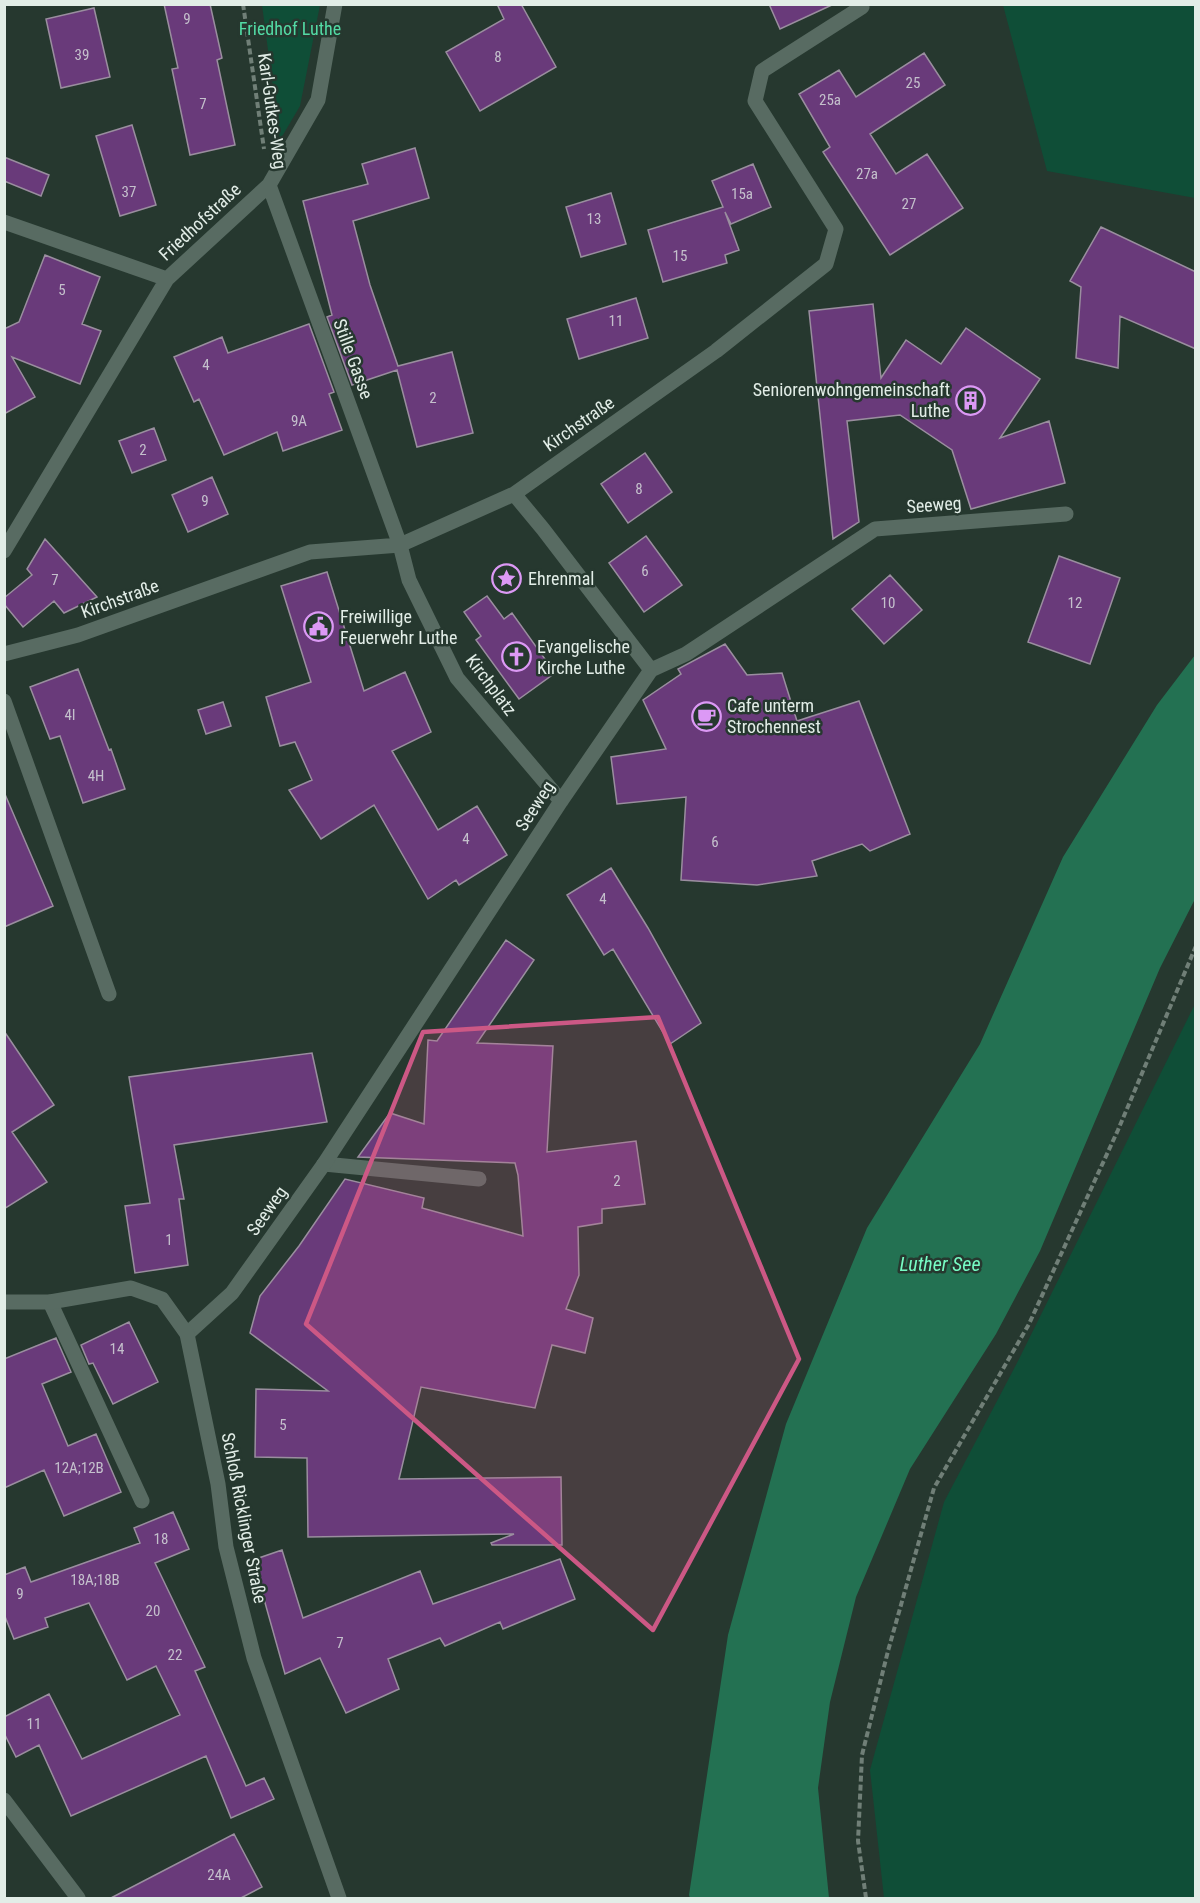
<svg xmlns="http://www.w3.org/2000/svg" width="1200" height="1903" font-family="'Roboto Condensed',sans-serif">
  <style>
    .green { fill: #0f4e37 }
    .water { fill: #237152 }
    .building { fill: #693a7a; stroke: #9a8e9f; stroke-width: 1.5 }
    .lines { fill: none; stroke-linecap: round; stroke-linejoin: round }
    .path { stroke: #707f77; stroke-width: 4; stroke-dasharray: 6 3; stroke-linecap: butt }
    .lane { stroke: #586b62; stroke-width: 15 }
    .street { stroke: #586b62; stroke-width: 15 }
    .secondary { stroke: #586b62; stroke-width: 15 }
    .marked { fill: #cc5885; fill-opacity: 0.2; stroke: #cc5885; stroke-width: 4.5; stroke-linejoin: round }
    .labels { text-anchor: middle; stroke-width: 5; stroke-linejoin: round; paint-order: stroke }
    .number-label { font-size: 15px; fill: #c4c0cc }
    .park-label { font-size: 18px; fill: #53dba5; stroke: #26382f }
    .street-label { font-size: 18px; fill: #e2ede7; stroke: #26382f }
    .poi-label { font-size: 18px; fill: #e2ede7; stroke: #26382f; text-anchor: start }
    .water-label { font-size: 20px; font-style: italic; fill: #77fcc4; stroke: #26382f }
  </style>
  <rect width="100%" height="100%" fill="#26382f"/>
  <!-- green -->
  <path class="green" d="M262,5H320L300,106L280,140Z
    M1003,5H1195V198L1047,171Z
    M1195,1004V1898H884L870,1770L944,1502L1019,1359Z"/>
  <!-- water -->
  <path class="water" d="M1195,655V899L1160,968L1040,1251L996,1334L910,1469L856,1597L830,1702L818,1788L829,1898H690L689,1895L728,1635L786,1424L867,1228L980,1044L1063,857L1157,705Z"/>
  <!-- building -->
  <path class="building" d="M164,4H210L222,58L217,60L235,145L190,155L172,69L178,68Z
    M497,4H521L556,67L480,111L446,52L504,19Z
    M769,4H834L780,29Z
    M94,8L110,77L61,88L46,19Z
    M924,53L945,85L870,134L896,174L927,154L963,208L890,255L823,152L830,147L799,94L839,70L856,97Z
    M132,125L156,205L120,216L96,136Z
    M415,148L429,198L353,221L370,285L398,366L452,352L473,433L417,447L397,370L352,385L327,317L332,315L303,201L368,184L362,164Z
    M4,157L49,175L41,196L4,181Z
    M753,164L771,207L731,224L725,212L739,250L725,255L727,263L663,282L648,230L723,207L712,181Z
    M611,193L626,244L581,257L566,207Z
    M1101,227L1196,272V349L1120,316L1118,368L1076,358L1081,287L1070,281Z
    M45,255L100,277L82,324L101,331L80,384L12,357L35,397L4,414V329L19,322Z
    M636,298L648,338L579,359L567,319Z
    M873,304L881,378L906,340L941,364L966,328L1040,379L1000,438L1049,421L1065,483L971,509L952,450L900,415L847,421L859,522L833,539L809,311Z
    M309,324L334,392L329,394L342,430L283,451L277,432L224,455L199,399L194,402L174,357L222,337L228,353Z
    M154,428L166,460L132,473L119,441Z
    M645,453L672,492L628,523L601,484Z
    M212,477L228,514L188,532L172,495Z
    M646,536L682,585L644,612L609,563Z
    M45,539L97,597L64,613L54,601L23,627L4,604V598L32,575L27,569Z
    M1059,556L1120,578L1090,664L1028,642Z
    M327,572L364,691L405,672L431,732L392,751L438,830L477,806L507,855L459,885L456,880L428,899L374,805L321,839L289,790L312,780L295,742L280,746L266,697L311,682L281,586Z
    M890,575L922,610L884,644L852,609Z
    M487,596L504,619L512,613L555,673L519,699L476,640L481,636L464,612Z
    M725,644L747,675L782,673L797,721L859,701L910,834L870,851L862,844L812,861L817,876L757,885L681,880L686,797L617,804L611,757L666,749L643,700L681,674L678,669Z
    M78,669L109,750L111,749L125,789L83,803L60,736L50,739L30,687Z
    M223,702L231,726L206,734L198,710Z
    M4,792L53,906L4,927Z
    M611,868L648,928L701,1023L670,1044L613,949L604,955L567,895Z
    M506,940L534,960L477,1043L553,1046L547,1152L636,1141L645,1204L602,1209V1223L578,1227L579,1275L566,1309L593,1318L585,1353L552,1345L535,1408L421,1387L399,1479L561,1477L562,1545H492L491,1543L514,1534L308,1537L307,1458L255,1457L256,1389L328,1391L250,1333L260,1296L299,1246L345,1179L424,1198L422,1208L523,1236L518,1175L515,1163L358,1157L390,1113L424,1124L428,1040L437,1041Z
    M4,1031L54,1105L12,1132L47,1182L4,1209Z
    M312,1053L327,1122L174,1145L184,1199H179L188,1265L135,1273L125,1206L150,1203L129,1077Z
    M129,1322L158,1382L113,1404L93,1363L89,1364L81,1345Z
    M56,1338L71,1372L42,1384L68,1446L96,1434L121,1492L64,1516L44,1470L4,1488V1359Z
    M173,1512L189,1549L155,1563L205,1667L195,1671L246,1786L264,1778L274,1799L231,1818L206,1756L71,1816L39,1745L16,1757L4,1733V1717L49,1694L82,1759L180,1715L156,1666L127,1680L89,1603L45,1618L48,1627L14,1639L4,1614V1575L25,1567L31,1582L140,1543L134,1528Z
    M282,1550L303,1618L420,1571L433,1604L560,1559L575,1599L503,1629L500,1622L445,1646L440,1638L388,1659L399,1689L346,1713L320,1658L285,1674L253,1560Z
    M234,1834L262,1887L239,1899H109Z"/>
  <g class="lines">
    <!-- path -->
    <path class="path" d="M243,4L264,149
      M866,1898L858,1841L862,1755L888,1651L934,1488L1029,1324L1118,1130L1196,946"/>
    <!-- lane -->
    <path class="lane" d="M4,701L109,994
      M324,1164L479,1179
      M50,1302L142,1501"/>
    <!-- street -->
    <path class="street" d="M269,185L400,545L409,580L457,678L561,801
      M4,222L167,279
      M514,494L543,529L651,670
      M4,551L167,279L269,185L318,100L335,4
      M4,654L78,635L310,552L400,545L514,494L716,351L826,264L836,229L755,101L762,71L862,7
      M187,1334L232,1293L324,1164L561,801L651,670L686,654L875,529L1066,514
      M4,1800L78,1898"/>
    <!-- secondary -->
    <path class="secondary" d="M4,1302H50L131,1288L162,1299L187,1334L218,1484L226,1547L254,1658L339,1898"/>
  </g>
  <!-- marked area -->
  <path class="marked" d="M658,1017L799,1359L653,1630L306,1324L423,1032Z"/>
  <!-- icons -->
  <defs>
    <symbol id="building-ring" viewBox="-11 -11 22 22"><circle r="9.5" fill="#26382f" stroke="#dc99f5" stroke-width="1.5"/><path d="M-4-6H4V6H1V3H-1V6H-4ZM-2.5-4.3h1.7v1.8h-1.7ZM.8-4.3h1.7v1.8H.8ZM-2.5-1h1.7V.8h-1.7ZM.8-1h1.7V.8H.8Z" fill="#dc99f5"/></symbol>
    <symbol id="sight-ring" viewBox="-11 -11 22 22"><circle r="9.5" fill="#26382f" stroke="#dc99f5" stroke-width="1.5"/><path d="M0-6L1.8-2.2L6-1.7L2.9 1.2L3.7 5.4L0 3.3L-3.7 5.4L-2.9 1.2L-6-1.7L-1.8-2.2Z" fill="#dc99f5"/></symbol>
    <symbol id="civic-ring" viewBox="-11 -11 22 22"><circle r="9.5" fill="#26382f" stroke="#dc99f5" stroke-width="1.5"/><path d="M-.6-6.5H3V-4.5H.6V-3L4-1V1h2V6H-6V1h2V-1L-.6-3ZM-1.2 2.5V6h2.4V2.5Z" fill="#dc99f5"/></symbol>
    <symbol id="church-ring" viewBox="-11 -11 22 22"><circle r="9.5" fill="#26382f" stroke="#dc99f5" stroke-width="1.5"/><path d="M-1.2-6h2.4v3.5h3.3v2.4h-3.3V6h-2.4V-.1h-3.3v-2.4h3.3Z" fill="#dc99f5"/></symbol>
    <symbol id="cafe-ring" viewBox="-11 -11 22 22"><circle r="9.5" fill="#26382f" stroke="#dc99f5" stroke-width="1.5"/><path d="M-5.5-4.5H6V0H3Q3 3.5 0 3.5H-2.5Q-5.5 3.5-5.5 0ZM3-3.2v2h1.7v-2ZM-6 4.5H4V6H-6Z" fill="#dc99f5"/></symbol>
  </defs>
  <g fill-rule="evenodd">
    <use href="#building-ring" x="954" y="384" width="33" height="33"/>
    <use href="#sight-ring" x="490" y="562" width="33" height="33"/>
    <use href="#civic-ring" x="302" y="610" width="33" height="33"/>
    <use href="#church-ring" x="500" y="640" width="33" height="33"/>
    <use href="#cafe-ring" x="690" y="700" width="33" height="33"/>
  </g>
  <g class="labels">
    <!-- number labels -->
    <g class="number-label">
      <text x="187" y="24">9</text>
      <text x="82" y="60">39</text>
      <text x="498" y="62">8</text>
      <text x="913" y="88">25</text>
      <text x="830" y="105">25a</text>
      <text x="203" y="109">7</text>
      <text x="867" y="179">27a</text>
      <text x="129" y="197">37</text>
      <text x="742" y="199">15a</text>
      <text x="909" y="209">27</text>
      <text x="594" y="224">13</text>
      <text x="680" y="261">15</text>
      <text x="62" y="295">5</text>
      <text x="616" y="326">11</text>
      <text x="206" y="370">4</text>
      <text x="433" y="403">2</text>
      <text x="299" y="426">9A</text>
      <text x="143" y="455">2</text>
      <text x="639" y="494">8</text>
      <text x="205" y="506">9</text>
      <text x="645" y="576">6</text>
      <text x="55" y="585">7</text>
      <text x="888" y="608">10</text>
      <text x="1075" y="608">12</text>
      <text x="70" y="720">4I</text>
      <text x="96" y="781">4H</text>
      <text x="466" y="844">4</text>
      <text x="715" y="847">6</text>
      <text x="603" y="904">4</text>
      <text x="617" y="1186">2</text>
      <text x="169" y="1245">1</text>
      <text x="117" y="1354">14</text>
      <text x="283" y="1430">5</text>
      <text x="79" y="1473">12A;12B</text>
      <text x="161" y="1544">18</text>
      <text x="95" y="1585">18A;18B</text>
      <text x="20" y="1599">9</text>
      <text x="153" y="1616">20</text>
      <text x="340" y="1648">7</text>
      <text x="175" y="1660">22</text>
      <text x="34" y="1729">11</text>
      <text x="219" y="1880">24A</text>
    </g>
    <!-- park labels -->
    <g class="park-label">
      <text x="290" y="35">Friedhof Luthe</text>
    </g>
    <!-- street labels -->
    <g class="street-label">
      <text transform="translate(272 111) rotate(82)" y="6">Karl-Gutkes-Weg</text>
      <text transform="translate(200 222) rotate(-43)" y="6">Friedhofstraße</text>
      <text transform="translate(353 359) rotate(70)" y="6">Stille Gasse</text>
      <text transform="translate(579 424) rotate(-35)" y="6">Kirchstraße</text>
      <text transform="translate(934 505) rotate(-4)" y="6">Seeweg</text>
      <text transform="translate(120 599) rotate(-20)" y="6">Kirchstraße</text>
      <text transform="translate(491 685) rotate(53)" y="6">Kirchplatz</text>
      <text transform="translate(535 806) rotate(-57)" y="6">Seeweg</text>
      <text transform="translate(267 1211) rotate(-55)" y="6">Seeweg</text>
      <text transform="translate(244 1518) rotate(79)" y="6">Schloß Ricklinger Straße</text>
    </g>
    <!-- poi labels -->
    <g class="poi-label">
      <text x="950" y="396" text-anchor="end">Seniorenwohngemeinschaft<tspan x="950" dy="21">Luthe</tspan></text>
      <text x="528" y="585">Ehrenmal</text>
      <text x="340" y="623">Freiwillige<tspan x="340" dy="21">Feuerwehr Luthe</tspan></text>
      <text x="537" y="653">Evangelische<tspan x="537" dy="21">Kirche Luthe</tspan></text>
      <text x="727" y="712">Cafe unterm<tspan x="727" dy="21">Strochennest</tspan></text>
    </g>
    <!-- water labels -->
    <g class="water-label">
      <text x="940" y="1271">Luther See</text>
    </g>
  </g>
  <!-- border -->
  <rect width="1200" height="1903" fill="none" stroke="#e2ede7" stroke-width="12"/>
</svg>
